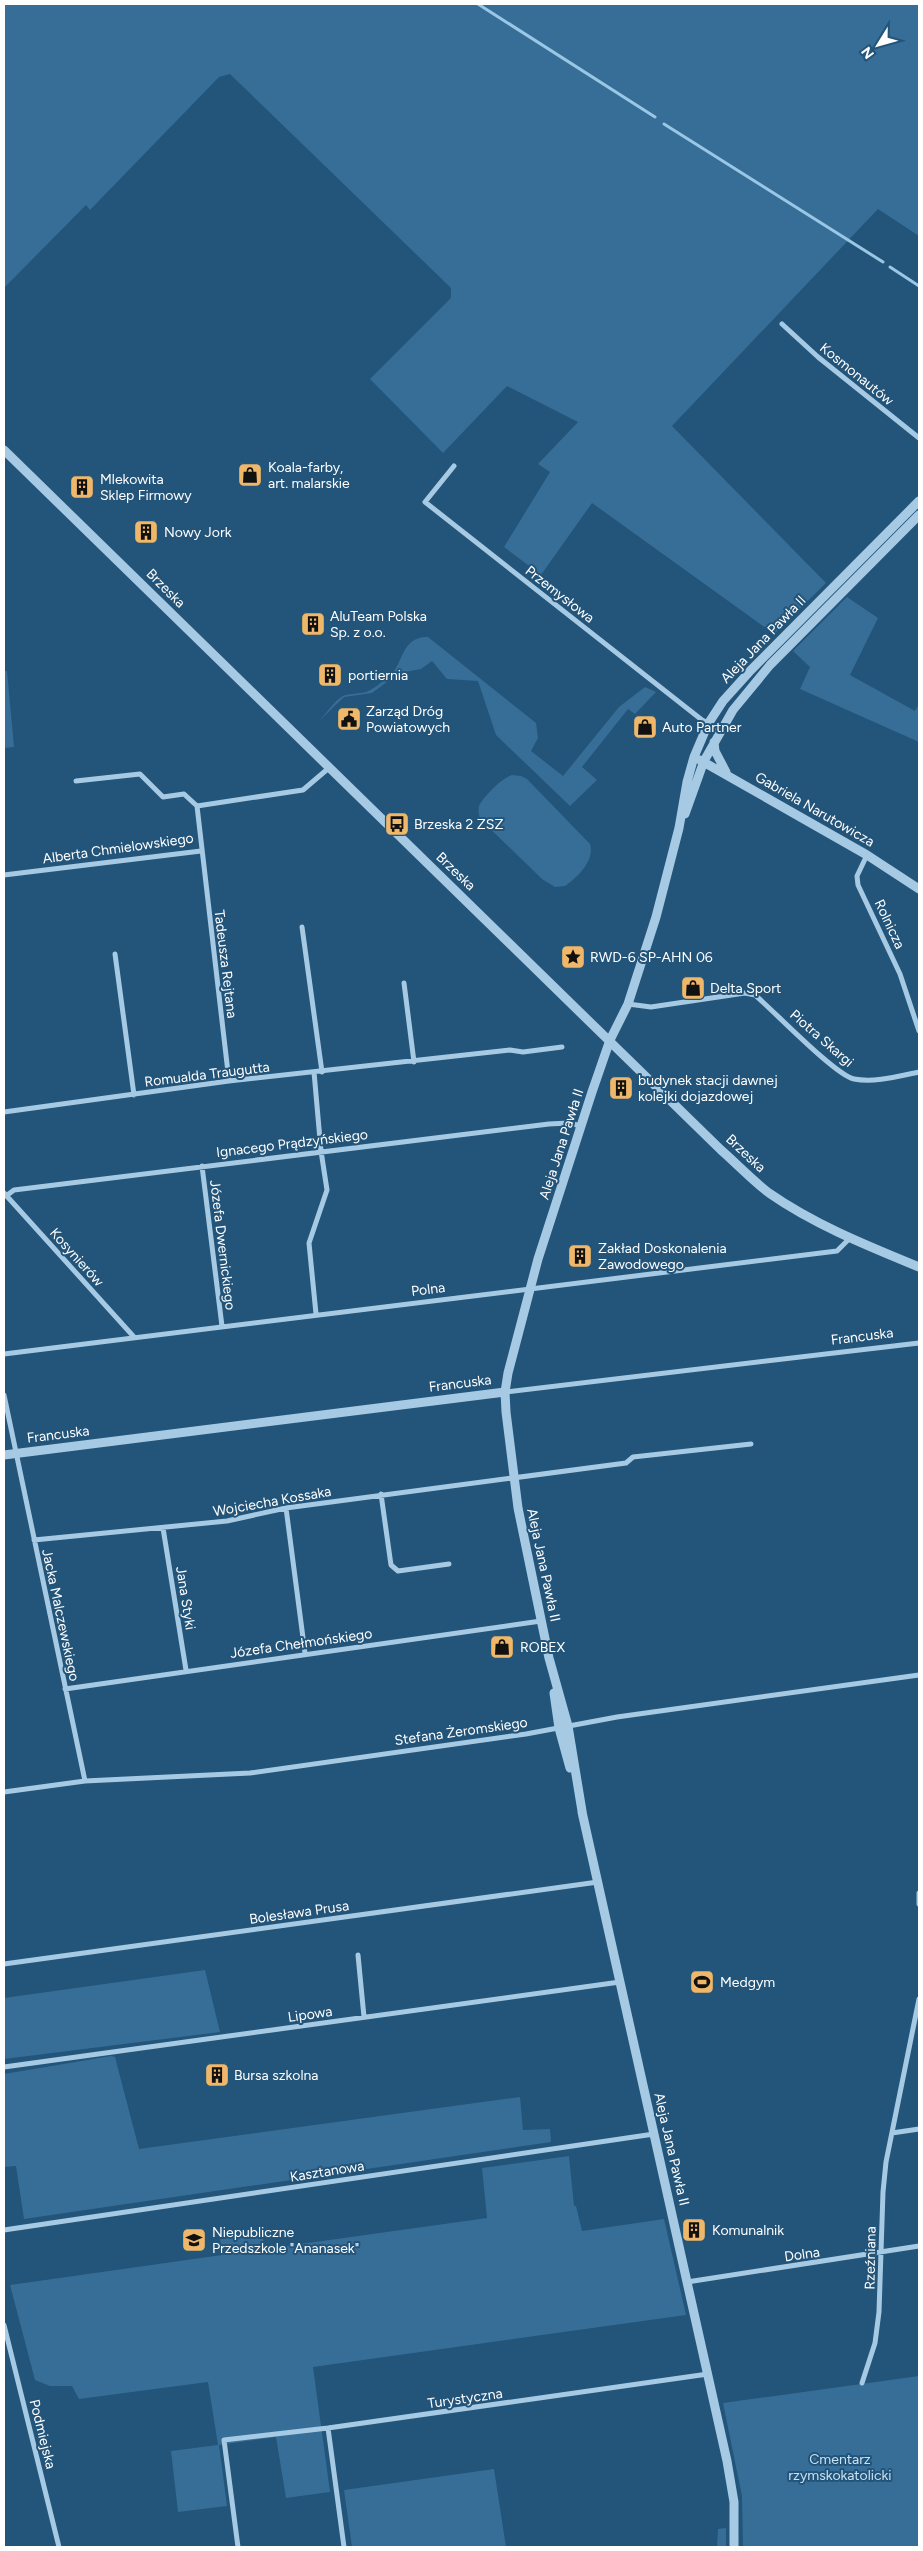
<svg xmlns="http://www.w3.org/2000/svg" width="923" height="2551" font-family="Figtree,sans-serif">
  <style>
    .green { fill: #376e97 }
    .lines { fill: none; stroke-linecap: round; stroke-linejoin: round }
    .stream { stroke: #9ac7e5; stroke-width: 3 }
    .minor { stroke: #a6cae4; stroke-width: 5 }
    .tertiary { stroke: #a6cae4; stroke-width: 9 }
    .labels { text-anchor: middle; stroke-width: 4; stroke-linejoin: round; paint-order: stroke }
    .street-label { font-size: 14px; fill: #fff; stroke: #235479 }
    .poi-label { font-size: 14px; fill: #fff; stroke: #235479; text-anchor: start }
    .park-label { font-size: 14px; fill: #c8e2f4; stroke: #235479 }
  </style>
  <rect width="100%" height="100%" fill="#235479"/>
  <!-- green -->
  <path class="green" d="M4,4H919V236L878,209L672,426L826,583L774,634L592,503L541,575L504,547L550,472L538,464L578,422L507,386L443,453L370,379L451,298V288L230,74L219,77L90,210L86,205L4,288Z
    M847,597L878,618L850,675L915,711L919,704V742L800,689L810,667L793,651Z
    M428,637L536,723L538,738L531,751L563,776L619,707L645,687L656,692L635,714L628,709L582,767L597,780L570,806L496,735L478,681L447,679L432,661L421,669L399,673L372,693L344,697L319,721C326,714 334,701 343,696C350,693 360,694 366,692C375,689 385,679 392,673C403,663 402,636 428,637Z
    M4,671H7L14,747L4,748Z
    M512,775L521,776L527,779L590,844C595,860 578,877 565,886L555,887L542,879L480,819C479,814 478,811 479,806C483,797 502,778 512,775Z
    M205,1970L220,2032L4,2059V1998Z
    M111,2056L115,2057L139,2149L520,2097L523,2130L550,2129L551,2142L24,2219L16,2166L4,2167V2074Z
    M569,2156L574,2206H576L582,2231L664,2219L686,2315L313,2367L330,2492L286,2498L276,2437L219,2445L227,2506L178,2512L171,2451L218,2445L208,2382L79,2399L72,2386H50L35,2380L10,2285L222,2255L220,2239L262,2233L265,2249L487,2218L482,2168Z
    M919,2376V2547H743L742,2496L723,2403Z
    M494,2469L506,2547H352L344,2490Z
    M726,2528V2547H717L718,2529Z"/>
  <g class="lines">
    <!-- stream -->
    <path class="stream" d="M478,4L655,117
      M664,124L883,262
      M890,267L919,286"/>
    <!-- minor -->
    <path class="minor" d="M782,324L818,357L919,438
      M454,466L425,502L702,720L720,730
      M76,781L140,774L163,797L184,794L197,806
      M197,806L229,1081
      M197,806L303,790L330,767
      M867,855L857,876L858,885L900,974L919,1031
      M4,875L201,851
      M302,927L322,1072
      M115,954L134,1095
      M404,983L414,1062
      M628,1004L651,1007L745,993L755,995C774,1011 835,1075 854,1079C875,1083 899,1076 919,1072
      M314,1072L321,1151L327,1190L309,1243L316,1314
      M4,1112L229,1081L510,1050L523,1052L562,1047
      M202,1166L222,1326
      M4,1193L134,1337
      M6,1196L14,1190L549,1124L569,1123L581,1126
      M4,1354L837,1251L850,1238
      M505,1392L919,1343
      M4,1395L85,1781
      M381,1494L391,1565L398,1571L449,1564
      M286,1508L305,1653
      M163,1528L186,1670
      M34,1540L227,1521L286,1508L626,1463L633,1457L751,1444
      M65,1689L541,1621
      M4,1792L85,1781L250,1773L526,1734L617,1717L919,1675
      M919,1893V1904
      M358,1955L364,2017
      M4,1964L598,1882
      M4,2067L620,1982
      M892,2133L919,2129
      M4,2230L654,2134
      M687,2282L919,2246
      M4,2325L59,2547
      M862,2383L875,2343L879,2312L883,2192L886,2162L919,1999
      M328,2428L344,2547
      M238,2547L224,2440L328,2428L708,2374"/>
    <!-- tertiary -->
    <path class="tertiary" d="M4,450L721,1150C737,1164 752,1180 769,1193C815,1225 868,1246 919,1267
      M714,742L715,751L726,772
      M700,760L867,855L919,889
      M685,814L704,761L733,710L770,665L919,515
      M4,1455L505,1392
      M554,1693L559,1728L570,1768
      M582,1812L727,2461L734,2502V2547
      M583,1817L568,1726L549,1658L518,1508L506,1412L505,1392L508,1373L538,1259L592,1092L610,1040L628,1004L656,917L679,828L687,782L694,757L708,724L723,701L751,670L919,501"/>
  </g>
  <!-- icons -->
  <defs>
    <symbol id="shop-square" viewBox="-11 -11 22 22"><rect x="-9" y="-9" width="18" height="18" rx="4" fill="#efb769" stroke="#235479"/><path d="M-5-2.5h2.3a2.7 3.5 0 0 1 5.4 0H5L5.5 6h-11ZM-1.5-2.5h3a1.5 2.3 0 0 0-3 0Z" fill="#111"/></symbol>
    <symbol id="building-square" viewBox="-11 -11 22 22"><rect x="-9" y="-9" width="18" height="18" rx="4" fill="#efb769" stroke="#235479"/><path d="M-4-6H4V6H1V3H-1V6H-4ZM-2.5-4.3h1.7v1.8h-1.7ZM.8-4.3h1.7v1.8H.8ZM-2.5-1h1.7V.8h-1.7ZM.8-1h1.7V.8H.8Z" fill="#111"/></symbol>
    <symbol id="civic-square" viewBox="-11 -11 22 22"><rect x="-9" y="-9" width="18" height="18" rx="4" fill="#efb769" stroke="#235479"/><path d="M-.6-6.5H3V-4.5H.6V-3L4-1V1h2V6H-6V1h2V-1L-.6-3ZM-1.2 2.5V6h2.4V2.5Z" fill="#111"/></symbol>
    <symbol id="bus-square" viewBox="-11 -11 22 22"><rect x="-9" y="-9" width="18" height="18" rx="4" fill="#efb769" stroke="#235479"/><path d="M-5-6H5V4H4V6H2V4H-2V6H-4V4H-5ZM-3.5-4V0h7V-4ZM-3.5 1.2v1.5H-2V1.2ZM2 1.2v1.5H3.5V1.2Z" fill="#111"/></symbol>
    <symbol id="sight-square" viewBox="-11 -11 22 22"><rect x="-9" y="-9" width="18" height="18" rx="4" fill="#efb769" stroke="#235479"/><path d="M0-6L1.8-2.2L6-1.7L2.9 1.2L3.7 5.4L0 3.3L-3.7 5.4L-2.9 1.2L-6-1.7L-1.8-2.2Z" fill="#111"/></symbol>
    <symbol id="stadium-square" viewBox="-11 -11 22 22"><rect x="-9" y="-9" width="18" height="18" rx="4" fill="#efb769" stroke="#235479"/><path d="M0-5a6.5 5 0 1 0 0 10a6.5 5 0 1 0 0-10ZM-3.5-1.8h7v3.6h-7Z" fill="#111"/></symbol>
    <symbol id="school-square" viewBox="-11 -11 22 22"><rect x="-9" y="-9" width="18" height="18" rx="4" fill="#efb769" stroke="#235479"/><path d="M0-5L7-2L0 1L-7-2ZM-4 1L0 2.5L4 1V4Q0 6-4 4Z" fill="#111"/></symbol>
  </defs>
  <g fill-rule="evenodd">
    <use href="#shop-square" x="236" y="461" width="28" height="28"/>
    <use href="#building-square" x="68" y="473" width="28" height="28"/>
    <use href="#building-square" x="132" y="518" width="28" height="28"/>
    <use href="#building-square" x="299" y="610" width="28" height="28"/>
    <use href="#building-square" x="316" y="661" width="28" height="28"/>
    <use href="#civic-square" x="335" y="705" width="28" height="28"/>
    <use href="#shop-square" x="631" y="713" width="28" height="28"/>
    <use href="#bus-square" x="383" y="810" width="28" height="28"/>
    <use href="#sight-square" x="559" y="943" width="28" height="28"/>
    <use href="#shop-square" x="679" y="974" width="28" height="28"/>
    <use href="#building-square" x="607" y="1074" width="28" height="28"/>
    <use href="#building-square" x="566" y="1242" width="28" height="28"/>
    <use href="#shop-square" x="488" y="1633" width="28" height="28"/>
    <use href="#stadium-square" x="688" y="1968" width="28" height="28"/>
    <use href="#building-square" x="203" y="2061" width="28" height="28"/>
    <use href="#building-square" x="680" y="2216" width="28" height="28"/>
    <use href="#school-square" x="180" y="2226" width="28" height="28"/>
  </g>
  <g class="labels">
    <!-- street labels -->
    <g class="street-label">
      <text transform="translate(857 374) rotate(39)" y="5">Kosmonautów</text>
      <text transform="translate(166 588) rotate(45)" y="5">Brzeska</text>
      <text transform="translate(560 594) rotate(38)" y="5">Przemysłowa</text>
      <text transform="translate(763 639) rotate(-46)" y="5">Aleja Jana Pawła II</text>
      <text transform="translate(815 809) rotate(30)" y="5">Gabriela Narutowicza</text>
      <text transform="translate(118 848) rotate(-8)" y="5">Alberta Chmielowskiego</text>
      <text transform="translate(456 871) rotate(44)" y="5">Brzeska</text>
      <text transform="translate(890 924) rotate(65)" y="5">Rolnicza</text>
      <text transform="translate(226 964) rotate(83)" y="5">Tadeusza Rejtana</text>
      <text transform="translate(822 1038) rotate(41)" y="5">Piotra Skargi</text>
      <text transform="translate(207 1074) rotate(-7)" y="5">Romualda Traugutta</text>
      <text transform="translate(292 1143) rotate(-7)" y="5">Ignacego Prądzyńskiego</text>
      <text transform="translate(561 1144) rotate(-72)" y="5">Aleja Jana Pawła II</text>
      <text transform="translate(746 1153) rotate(43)" y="5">Brzeska</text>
      <text transform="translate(223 1245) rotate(83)" y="5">Józefa Dwernickiego</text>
      <text transform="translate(77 1257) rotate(48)" y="5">Kosynierów</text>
      <text transform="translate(428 1289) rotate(-7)" y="5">Polna</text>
      <text transform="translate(862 1336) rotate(-7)" y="5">Francuska</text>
      <text transform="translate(460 1383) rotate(-7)" y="5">Francuska</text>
      <text transform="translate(58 1434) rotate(-7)" y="5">Francuska</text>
      <text transform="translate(272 1501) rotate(-10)" y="5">Wojciecha Kossaka</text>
      <text transform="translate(544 1565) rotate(78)" y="5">Aleja Jana Pawła II</text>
      <text transform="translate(186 1598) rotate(81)" y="5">Jana Styki</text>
      <text transform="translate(61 1615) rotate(78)" y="5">Jacka Malczewskiego</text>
      <text transform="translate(301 1643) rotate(-8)" y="5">Józefa Chełmońskiego</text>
      <text transform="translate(461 1731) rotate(-8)" y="5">Stefana Żeromskiego</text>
      <text transform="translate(299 1912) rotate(-8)" y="5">Bolesława Prusa</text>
      <text transform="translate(310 2014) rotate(-8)" y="5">Lipowa</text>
      <text transform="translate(672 2149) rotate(77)" y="5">Aleja Jana Pawła II</text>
      <text transform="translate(327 2171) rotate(-9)" y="5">Kasztanowa</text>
      <text transform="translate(802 2254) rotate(-8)" y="5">Dolna</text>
      <text transform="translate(870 2258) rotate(-89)" y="5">Rzeźniana</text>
      <text transform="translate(465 2398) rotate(-8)" y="5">Turystyczna</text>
      <text transform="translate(43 2434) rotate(76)" y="5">Podmiejska</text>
    </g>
    <!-- poi labels -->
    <g class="poi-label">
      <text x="268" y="472">Koala-farby,<tspan x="268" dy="16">art. malarskie</tspan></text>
      <text x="100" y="484">Mlekowita<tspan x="100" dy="16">Sklep Firmowy</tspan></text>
      <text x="164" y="537">Nowy Jork</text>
      <text x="330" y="621">AluTeam Polska<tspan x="330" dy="16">Sp. z o.o.</tspan></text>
      <text x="348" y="680">portiernia</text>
      <text x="366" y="716">Zarząd Dróg<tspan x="366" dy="16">Powiatowych</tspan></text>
      <text x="662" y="732">Auto Partner</text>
      <text x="414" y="829">Brzeska 2 ZSZ</text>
      <text x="590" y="962">RWD-6 SP-AHN 06</text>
      <text x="710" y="993">Delta Sport</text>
      <text x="638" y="1085">budynek stacji dawnej<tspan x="638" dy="16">kolejki dojazdowej</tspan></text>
      <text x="598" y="1253">Zakład Doskonalenia<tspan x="598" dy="16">Zawodowego</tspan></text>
      <text x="520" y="1652">ROBEX</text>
      <text x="720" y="1987">Medgym</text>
      <text x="234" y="2080">Bursa szkolna</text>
      <text x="712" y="2235">Komunalnik</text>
      <text x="212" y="2237">Niepubliczne<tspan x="212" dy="16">Przedszkole "Ananasek"</tspan></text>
    </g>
    <!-- park labels -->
    <g class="park-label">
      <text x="840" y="2464">Cmentarz<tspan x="840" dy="16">rzymskokatolicki</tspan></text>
    </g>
  </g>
  <!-- border -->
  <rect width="923" height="2551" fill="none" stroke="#ffffff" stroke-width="10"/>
  <!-- north arrow -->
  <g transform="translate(878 45) rotate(233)" stroke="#235479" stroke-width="4" paint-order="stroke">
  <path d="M0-4L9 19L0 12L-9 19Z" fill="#ffffff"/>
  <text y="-8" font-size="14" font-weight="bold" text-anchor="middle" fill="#ffffff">N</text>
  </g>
</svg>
